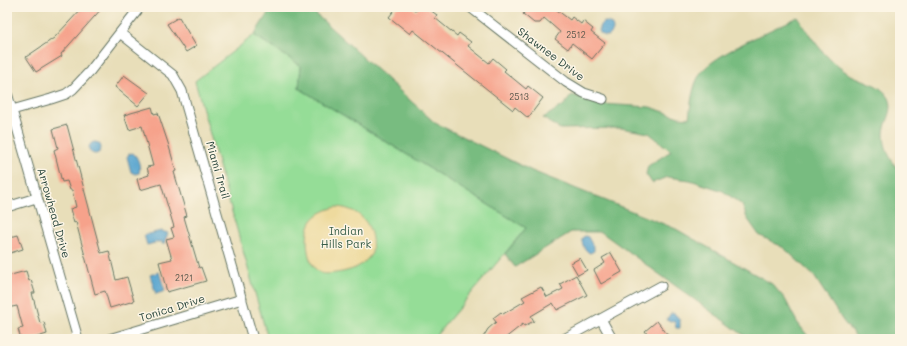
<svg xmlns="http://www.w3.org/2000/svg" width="907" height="346" font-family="Mali,sans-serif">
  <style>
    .green { fill: #95dd97; stroke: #5a8d66 }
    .forest { fill: #78bc80; stroke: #4c7c5a }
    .sand { fill: #eeda9e; stroke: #868c69 }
    .water { fill: #56a4cf; stroke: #3a7082 }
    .building { fill: #f6a28b }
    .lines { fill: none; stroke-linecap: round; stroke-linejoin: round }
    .street-casing { stroke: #657563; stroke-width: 11 }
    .street { stroke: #fff; stroke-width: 9 }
    .labels { text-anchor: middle; stroke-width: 3; stroke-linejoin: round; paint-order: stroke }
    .number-label { font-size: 9px; fill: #55564a }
    .street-label { font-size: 11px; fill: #1f3d34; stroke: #fcf5e5 }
    .park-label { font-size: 11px; fill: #375d48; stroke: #fcf5e5 }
  </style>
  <rect width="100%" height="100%" fill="#fcf5e5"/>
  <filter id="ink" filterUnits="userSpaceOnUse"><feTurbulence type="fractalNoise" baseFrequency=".025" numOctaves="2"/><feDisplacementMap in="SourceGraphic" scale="8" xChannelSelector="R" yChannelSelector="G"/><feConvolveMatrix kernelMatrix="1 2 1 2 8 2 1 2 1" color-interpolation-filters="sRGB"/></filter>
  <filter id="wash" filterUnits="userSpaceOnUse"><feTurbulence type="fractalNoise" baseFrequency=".012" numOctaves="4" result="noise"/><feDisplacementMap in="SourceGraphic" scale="16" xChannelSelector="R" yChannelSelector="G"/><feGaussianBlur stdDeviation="0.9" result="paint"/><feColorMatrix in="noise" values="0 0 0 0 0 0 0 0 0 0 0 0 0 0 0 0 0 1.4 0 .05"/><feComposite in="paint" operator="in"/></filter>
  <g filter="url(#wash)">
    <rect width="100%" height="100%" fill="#e8deb9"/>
    <!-- green -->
    <path class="green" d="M254,35L301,66L299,88L526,228L433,339H268L195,81Z"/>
    <!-- forest -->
    <path class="forest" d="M272,7H308L435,123L532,171L676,229L772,284L785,299L797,322L810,339H749L601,232H571L515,267L505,254L526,228L299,88L301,66L254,35Z
      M798,17C810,36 824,57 843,70C857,81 879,81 889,98C894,108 888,118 885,127C881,143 890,160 900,172V339H858L843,321L814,276L784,248L759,235L747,218L742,205L723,191L690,180L667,177L652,183L646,174L648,166L671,151L649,133L621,128L560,129L543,118L564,105L572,95L602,104L650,107L679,117L689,118C691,103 692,87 700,74C712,55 776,28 798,17Z"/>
    <!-- sand -->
    <path class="sand" d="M337,207C363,209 375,228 372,253C364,265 356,269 342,272C335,273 327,275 321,273C306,267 304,234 311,222C317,213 327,209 337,207Z"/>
    <!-- water -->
    <path class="water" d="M599 29a7 7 0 1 1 14 0a7 7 0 1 1-14 0Z
      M89 148a6 6 0 1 1 12 0a6 6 0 1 1-12 0Z
      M133,153C138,157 141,167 139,173L135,174L131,172L127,157L129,154Z
      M161,231L168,233L164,244H162V241L147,245L144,235Z
      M585,236L588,237L594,248V251L590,253C585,251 581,243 582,238Z
      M159,272L165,291L156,294L150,275Z
      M671,313L675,314L680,320V328H676L675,322L668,321L667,319Z"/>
    <g id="blocks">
      <!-- building -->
      <path class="building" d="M83,7H103L61,54L62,56L36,72L26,57L54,38Z
        M397,7H411L416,11L419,7H426L437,15L435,18L457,36L459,33L471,42L468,46L489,63L493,58L506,69L504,71L526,89L528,86L543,98L528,118L515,107L513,110L413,30L410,34L389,17Z
        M528,7H553L570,20L572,17L581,24L583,21L593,29L591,32L605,43L592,59L572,43L568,49L555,39L560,32L544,18L540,23H534L523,14Z
        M179,17L196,46L186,52L167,24Z
        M124,75L149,93L138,106L115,87Z
        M152,107L154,114L158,113L168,143L176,171L174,172L187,216L184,217L199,268L201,267L206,281L167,292L159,262L172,259L166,239L174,237L171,228L174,227L161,184L140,190L137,179L149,175L147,167L153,166L142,126L129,130L124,115Z
        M67,125L101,253L109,251L116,280L127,277L134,301L110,308L105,291L95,294L76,222L74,223L70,209L76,207L72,190H70L67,181L62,182L54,150L58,148L53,129Z
        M18,235L23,249L7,254V238Z
        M611,253L622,272L601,284L594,270L605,263L602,258Z
        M580,258L587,270L578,275L571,263Z
        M26,271L29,281L31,280L35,293H32L40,323L44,322L47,334L31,339H21L18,329L23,328L17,306L7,308V276Z
        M576,275L587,295L557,310L553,303L531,316L534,321L524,326L523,324L504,339H482L488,329L496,322L493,318L501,312L503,314L525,301L522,297L541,287L547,297L563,289L560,284Z
        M657,321L671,339H651L645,331Z"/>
    </g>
  </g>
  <g filter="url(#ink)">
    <use href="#blocks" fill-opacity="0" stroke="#657563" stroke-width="1"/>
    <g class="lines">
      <defs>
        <path id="street" d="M470,7L566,82L584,93L603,99
          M120,33L173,75L182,91L253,339
          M7,93L78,339
          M12,110L51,99L66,94L73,89L90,71L140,7
          M7,207L36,198
          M601,319L612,339
          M109,339L242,299
          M564,339L661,286"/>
      </defs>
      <!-- street casing -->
      <use href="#street" class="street-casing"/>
      <!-- street -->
      <use href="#street" class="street"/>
    </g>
  </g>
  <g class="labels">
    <!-- number labels -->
    <g class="number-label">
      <text x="576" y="38">2512</text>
      <text x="519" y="100">2513</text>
      <text x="184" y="281">2121</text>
    </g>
    <!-- street labels -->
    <g class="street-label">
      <text transform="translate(551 54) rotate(37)" y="4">Shawnee Drive</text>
      <text transform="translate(218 170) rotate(74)" y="4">Miami Trail</text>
      <text transform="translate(54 213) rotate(74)" y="4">Arrowhead Drive</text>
      <text transform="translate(172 308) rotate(-17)" y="4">Tonica Drive</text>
    </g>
    <!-- park labels -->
    <g class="park-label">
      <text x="346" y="235">Indian<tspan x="346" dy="13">Hills Park</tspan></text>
    </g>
  </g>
  <!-- margin -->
  <rect width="907" height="346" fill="none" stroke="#fcf5e5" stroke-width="24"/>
</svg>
